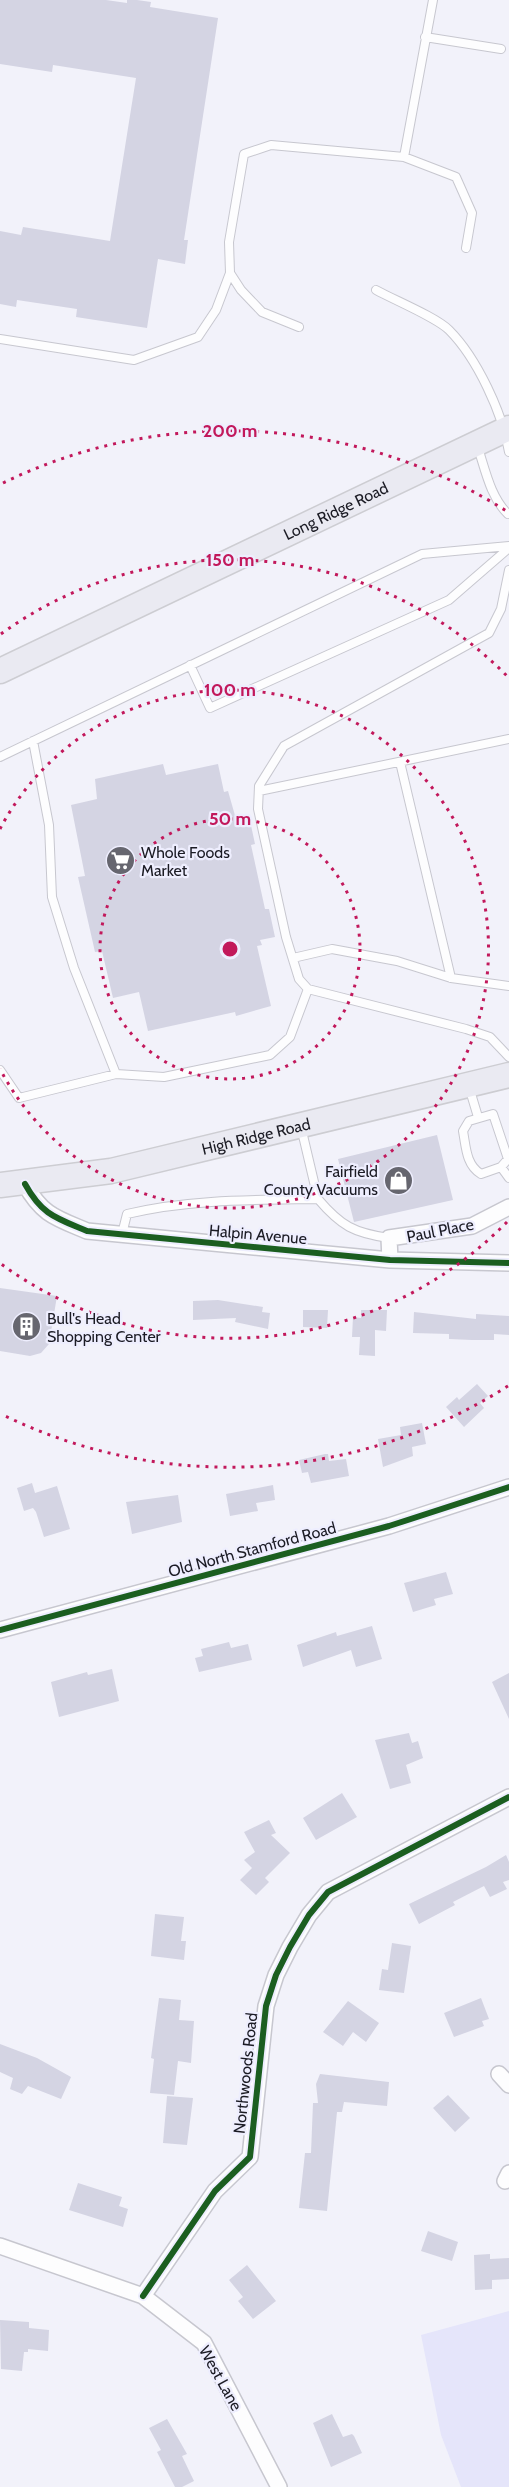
<svg xmlns="http://www.w3.org/2000/svg" width="509" height="2487" font-family="Cabin,sans-serif">
  <style>
    .green { fill: #e5e5fa }
    .building { fill: #d4d4e3 }
    .lines { fill: none; stroke-linecap: round; stroke-linejoin: round }
    .lane-casing { stroke: #c7c7cf; stroke-width: 10 }
    .street-casing { stroke: #c7c7cf; stroke-width: 18 }
    .primary-casing { stroke: #cdcdd2; stroke-width: 27 }
    .lane { stroke: #fdfdfe; stroke-width: 8 }
    .street { stroke: #fdfdfe; stroke-width: 15 }
    .primary { stroke: #eaeaf2; stroke-width: 24 }
    .cycleway-casing { stroke: #eeeefe; stroke-width: 10 }
    .cycleway { stroke: #1b5e20; stroke-width: 6 }
    .ring { fill: none; stroke: #c2185b; stroke-width: 3; stroke-dasharray: 3 6 }
    .labels { text-anchor: middle; stroke-width: 4.5; stroke-linejoin: round; paint-order: stroke }
    .street-label { font-size: 16px; fill: #1b1b24; stroke: #eeeefe }
    .poi-label { font-size: 16px; fill: #1b1b24; stroke: #eeeefe; text-anchor: start }
    .centre { fill: #c2185b; stroke: #eeeefe; stroke-width: 3 }
    .ring-label { font-size: 18px; text-anchor: middle; font-weight: bold; fill: #c2185b; stroke: #eeeefe; stroke-width: 4.5; stroke-linejoin: round; paint-order: stroke }
  </style>
  <rect width="100%" height="100%" fill="#f2f2fa"/>
  <!-- green -->
  <path class="green" d="M509,2311V2487H461L441,2435L421,2335Z"/>
  <!-- building -->
  <path class="building" d="M0,0H106L127,3V0H137L151,2L150,7L218,18L184,240H188L185,264L158,259L147,328L76,317L77,309L17,300L16,307L0,304V231L21,235L23,227L110,241L136,78L53,65L52,72L0,64Z
    M163,764L166,775L218,764L224,792L228,791L236,819L249,816L255,844L251,845L265,909H269L275,937L260,940L262,945L257,946L271,1006L236,1016L235,1012L148,1031L139,992L113,998L102,951L95,952L78,877L85,876L71,805L97,799L95,779Z
    M437,1135L453,1200L354,1222L338,1159Z
    M0,1288L57,1296L49,1344L41,1353L30,1356L0,1351Z
    M218,1300L263,1307L262,1312L270,1313L268,1329L235,1322L236,1318L193,1320V1301Z
    M303,1310H328L327,1328L303,1327Z
    M361,1310H387L386,1331L375,1330V1356L359,1355L360,1337H352L353,1317L361,1318Z
    M414,1312L476,1319V1314L509,1316V1335L494,1334V1340H472L449,1339V1334L413,1333Z
    M477,1384L488,1396L480,1403L484,1408L464,1427L446,1407L457,1397L459,1400Z
    M422,1423L426,1444L412,1447L413,1456L383,1467L378,1439L401,1435L400,1427Z
    M325,1454H328L329,1461L346,1459L349,1476L311,1483L308,1472L302,1473L299,1460Z
    M32,1483L35,1493L57,1486L70,1529L44,1537L36,1512L33,1508L24,1511L17,1488Z
    M273,1485L275,1500L256,1503L258,1511L230,1516L226,1494Z
    M178,1495L182,1522L132,1534L126,1502Z
    M446,1572L453,1594L434,1599L436,1605L413,1612L404,1583Z
    M372,1626L382,1659L356,1667L351,1650L303,1667L297,1645L336,1632L337,1636Z
    M229,1642L231,1648L248,1644L252,1660L199,1672L195,1658L203,1656L201,1649Z
    M112,1669L119,1701L59,1717L51,1682L87,1672L88,1675Z
    M509,1673V1719L492,1682Z
    M409,1733L412,1743L418,1741L423,1758L406,1765L411,1783L390,1789L375,1740Z
    M342,1793L357,1817L316,1840L303,1818Z
    M269,1820L276,1833L271,1835L290,1853L265,1878L269,1882L256,1895L240,1880L252,1868L244,1860L255,1852L244,1832Z
    M506,1855L509,1862V1880L503,1882L507,1889L490,1897L484,1886L453,1902L455,1905L419,1924L409,1904L486,1867Z
    M155,1914L184,1917L181,1941H186L184,1960L151,1956Z
    M392,1943L411,1946L404,1993L379,1990L382,1969L388,1970Z
    M159,1998L181,2000L179,2020L194,2021L191,2063L178,2061L174,2095L150,2093L154,2059L151,2058Z
    M481,1998L489,2019L482,2021L484,2026L454,2037L444,2013Z
    M348,2001L379,2023L366,2042L353,2032L343,2046L323,2032Z
    M0,2044L37,2058L71,2077L61,2099L28,2086L22,2094L10,2089L13,2078L0,2072Z
    M320,2074L389,2082L387,2106L344,2102L342,2112H337L327,2211L299,2208L305,2153H311L313,2103H318L316,2084Z
    M448,2095L470,2118L455,2132L433,2108Z
    M167,2096L193,2098L187,2145L163,2143Z
    M78,2183L122,2197L119,2206L128,2209L123,2227L69,2210Z
    M428,2231L458,2242L452,2261L421,2251Z
    M490,2254V2259L509,2258V2279L492,2280V2289L475,2290L474,2255Z
    M247,2265L276,2301L253,2319L238,2301L243,2297L229,2280Z
    M0,2320L29,2322V2328L49,2330L48,2351L28,2349V2352H24L22,2371L1,2369Z
    M332,2414L343,2437L352,2434L354,2436L362,2453L331,2467L313,2423Z
    M167,2419L187,2454L182,2456L194,2481L182,2487H175L157,2452L161,2450L149,2428Z"/>
  <g class="lines">
    <defs>
      <path id="lane" d="M425,37L501,49
        M404,157L433,0
        M376,290C394,300 436,317 449,330C477,358 503,414 509,452
        M299,327L262,312L241,290L230,273L229,242L244,154L271,145L404,157L456,177L472,213L466,248
        M0,339L134,360L198,337L216,310L230,273
        M477,445C485,468 490,497 508,514
        M509,570L501,609L489,633L284,746L259,786L258,809L286,937L299,979L308,989L466,1029L490,1037L509,1057
        M190,665L210,708L449,600L509,548
        M33,741L49,825L52,897L74,968L116,1074
        M0,757L422,554L509,546
        M400,762L451,978
        M259,791L509,739
        M293,958L332,949L397,961L451,978L509,986
        M0,1070L19,1098L116,1074L164,1077L270,1055L290,1037L308,989
        M469,1087L478,1117
        M493,1114L508,1159L501,1167L481,1174C466,1165 466,1147 463,1131L469,1121Z
        M501,1167L509,1178
        M318,1199C341,1226 354,1233 389,1238
        M122,1234L127,1214C189,1199 255,1200 318,1199L301,1127"/>
      <path id="street" d="M25,1184C42,1215 56,1218 87,1231L390,1260L509,1263
        M390,1260L389,1238L472,1226L509,1207
        M0,1630L389,1526L509,1487
        M499,2074L509,2085
        M505,2181L509,2173
        M0,2246L143,2296L204,2343L279,2487
        M143,2296L215,2191L250,2157L266,2006L276,1975L290,1947L309,1915L328,1892L509,1797"/>
      <g id="primary">
        <path id="s1" d="M0,671L509,428"/>
        <path id="s2" d="M0,1185L111,1171L509,1075"/>
      </g>
    </defs>
    <!-- lane casing -->
    <use href="#lane" class="lane-casing"/>
    <!-- street casing -->
    <use href="#street" class="street-casing"/>
    <!-- primary casing -->
    <use href="#primary" class="primary-casing"/>
    <!-- lane -->
    <use href="#lane" class="lane"/>
    <!-- street -->
    <use href="#street" class="street"/>
    <!-- primary -->
    <use href="#primary" class="primary"/>
    <defs>
      <path id="cycleway" d="M25,1184C42,1215 56,1218 87,1231L390,1260L509,1263
        M0,1630L389,1526L509,1487
        M143,2296L215,2191L250,2157L266,2006L276,1975L290,1947L309,1915L328,1892L509,1797"/>
    </defs>
    <!-- cycleway casing -->
    <use href="#cycleway" class="cycleway-casing"/>
    <!-- cycleway -->
    <use href="#cycleway" class="cycleway"/>
  </g>
  <!-- distance rings -->
  <g class="ring">
    <circle cx="230" cy="949" r="130"/>
    <path d="M0 829A259 259 0 1 1 0 1069"/>
    <path d="M507 1222A389 389 0 0 1 1 1264M1 634A389 389 0 0 1 507 676"/>
    <path d="M508 1386A518 518 0 0 1 3 1415M3 483A518 518 0 0 1 508 512"/>
  </g>
  <!-- icons -->
  <defs>
    <symbol id="supermarket-disc" viewBox="-11 -11 22 22"><circle r="9.5" fill="#66666f" stroke="#eeeefe"/><path d="M-6-5.5h2.5l.6 2H6L4.5 2H-2.5L-4.4-4H-6ZM-1.5 3.2a1.3 1.3 0 1 0 .1 0ZM3 3.2a1.3 1.3 0 1 0 .1 0Z" fill="#fff"/></symbol>
    <symbol id="shop-disc" viewBox="-11 -11 22 22"><circle r="9.5" fill="#66666f" stroke="#eeeefe"/><path d="M-5-2.5h2.3a2.7 3.5 0 0 1 5.4 0H5L5.5 6h-11ZM-1.5-2.5h3a1.5 2.3 0 0 0-3 0Z" fill="#fff"/></symbol>
    <symbol id="building-disc" viewBox="-11 -11 22 22"><circle r="9.5" fill="#66666f" stroke="#eeeefe"/><path d="M-4-6H4V6H1V3H-1V6H-4ZM-2.5-4.3h1.7v1.8h-1.7ZM.8-4.3h1.7v1.8H.8ZM-2.5-1h1.7V.8h-1.7ZM.8-1h1.7V.8H.8Z" fill="#fff"/></symbol>
  </defs>
  <g fill-rule="evenodd">
    <use href="#supermarket-disc" x="104" y="844" width="33" height="33"/>
    <use href="#shop-disc" x="382" y="1164" width="33" height="33"/>
    <use href="#building-disc" x="10" y="1310" width="33" height="33"/>
  </g>
  <g class="labels">
    <!-- street labels -->
    <g class="street-label">
      <text dy="6" stroke="none"><textPath href="#s1" startOffset="372">Long Ridge Road</textPath></text>
      <text dy="6" stroke="none"><textPath href="#s2" startOffset="261">High Ridge Road</textPath></text>
      <text transform="translate(440 1230) rotate(-11)" y="6">Paul Place</text>
      <text transform="translate(258 1234) rotate(5)" y="6">Halpin Avenue</text>
      <text transform="translate(252 1549) rotate(-15)" y="6">Old North Stamford Road</text>
      <text transform="translate(245 2073) rotate(-84)" y="6">Northwoods Road</text>
      <text transform="translate(221 2378) rotate(61)" y="6">West Lane</text>
    </g>
    <!-- poi labels -->
    <g class="poi-label">
      <text x="141" y="858">Whole Foods<tspan x="141" dy="18">Market</tspan></text>
      <text x="378" y="1177" text-anchor="end">Fairfield<tspan x="378" dy="18">County Vacuums</tspan></text>
      <text x="47" y="1324">Bull's Head<tspan x="47" dy="18">Shopping Center</tspan></text>
    </g>
  </g>
  <circle cx="230" cy="949" r="9" class="centre"/>
  <g class="ring-label">
    <text x="230" y="437">200 m</text>
    <text x="230" y="566">150 m</text>
    <text x="230" y="696">100 m</text>
    <text x="230" y="825">50 m</text>
  </g>
</svg>
